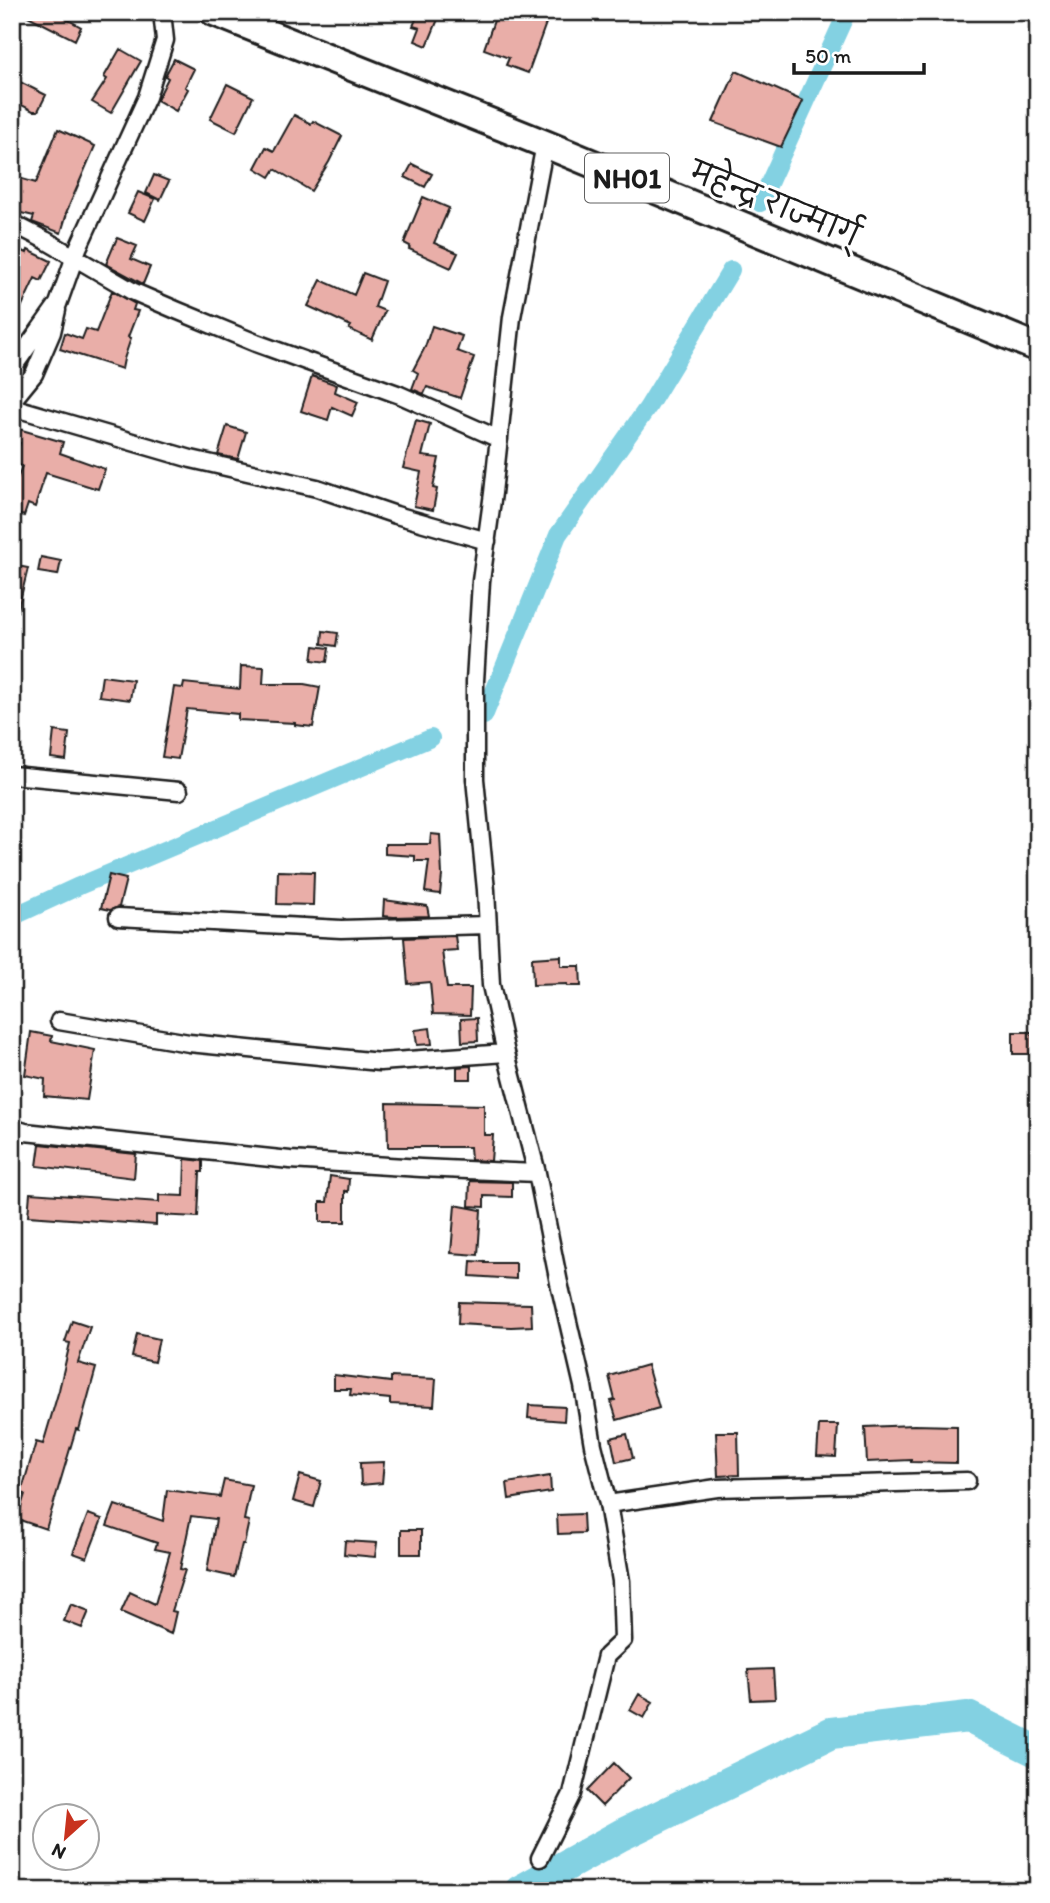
<svg xmlns="http://www.w3.org/2000/svg" width="1050" height="1903" font-family="Itim,'Playpen Sans Deva',sans-serif">
  <style>
    .lines { fill: none; stroke-linecap: round; stroke-linejoin: round }
    .canal { stroke: #83d1e2; stroke-width: 18 }
    .river { stroke: #83d1e2; stroke-width: 32 }
    .building { fill: #e9aea8; stroke: #1c1c1c; stroke-width: 2 }
    .minor-casing { stroke: #1c1c1c; stroke-width: 21 }
    .trunk-casing { stroke: #1c1c1c; stroke-width: 32 }
    .minor { stroke: #fff; stroke-width: 16 }
    .trunk { stroke: #fff; stroke-width: 26 }
    .labels { text-anchor: middle; stroke-width: 6; stroke-linejoin: round; paint-order: stroke }
    .shield { fill: #fff; stroke: #606060; stroke-width: 2 }
    .shield-label { font-size: 28px; font-weight: bold; fill: #1c1c1c }
    .street-label { font-size: 30px; fill: #1c1c1c; stroke: #fff }
  </style>
  <rect width="100%" height="100%" fill="#fff"/>
  <filter id="ink" filterUnits="userSpaceOnUse"><feTurbulence type="fractalNoise" baseFrequency=".0143" numOctaves="2"/><feDisplacementMap in="SourceGraphic" scale="14" xChannelSelector="R" yChannelSelector="G"/><feConvolveMatrix kernelMatrix="1 2 1 2 8 2 1 2 1" color-interpolation-filters="sRGB"/></filter>
  <g filter="url(#ink)">
    <g class="lines">
      <!-- canal -->
      <path class="canal" d="M760,203L847,12
        M484,716L558,535L648,407L731,270
        M12,917L79,886L431,738"/>
      <!-- river -->
      <path class="river" d="M520,1891L621,1835L831,1733L968,1717L1038,1752"/>
    </g>
    <!-- building -->
    <path class="building" d="M20,12H54L81,27L75,40Z
      M419,12H441L427,46L415,41L420,28L413,26Z
      M497,12H550L528,73L506,65L509,58L484,49Z
      M120,49L141,61L111,113L92,102L107,79L104,77Z
      M174,59L194,69L185,87L188,89L176,111L157,100L168,78L165,76Z
      M736,71L803,101L781,147L713,122Z
      M12,78L46,95L38,111H33L12,100Z
      M227,84L253,97L236,132L210,119Z
      M294,115L311,124L313,121L342,136L329,162L311,191L275,169L270,177L255,168L266,147L274,151Z
      M58,129L95,146L66,213H67L61,233L32,222L34,216L12,211V176L36,183Z
      M412,164L432,174L425,187L405,177Z
      M154,175L169,181L160,200L146,193Z
      M138,192L155,199L145,221L128,213Z
      M423,197L449,208L434,243L458,253L451,268L409,249L410,246L404,243Z
      M117,238L137,246L131,259L150,267L143,284L106,264Z
      M12,246L27,253L28,250L51,261L41,281L35,278L12,327V280L18,268L12,265Z
      M363,273L384,281L375,307L385,311L372,340L349,329L351,326L308,306L321,280L354,295Z
      M112,291L135,304L133,310L138,311L128,337L131,338L124,359L122,369L60,349L65,333L82,339L86,329L96,332Z
      M432,326L462,336L457,351L474,357L460,398L427,387L424,394L412,389L418,373L413,370L425,347Z
      M312,376L337,385L335,392L358,402L352,416L332,407L328,420L301,411Z
      M416,420L430,424L422,456L439,458L433,488L437,489L433,510L414,506L421,472L403,468Z
      M227,426L246,432L238,459L218,455Z
      M15,428L63,442L60,453L105,469L98,489L46,473L35,507L28,504L24,516L12,512V493L22,466L14,464L20,443L12,441Z
      M41,557L61,561L58,575L38,572Z
      M12,565L28,568L17,613L12,612Z
      M323,631L338,633L336,646L322,644Z
      M314,646L329,648L327,662L312,660Z
      M241,666L264,667L263,684H304L320,687L313,727L295,725V723L238,720V714L187,709L178,759L162,757L174,687L183,688L184,683L240,689Z
      M102,676L133,680L130,700L99,696Z
      M54,731L69,733L66,760L51,758Z
      M431,834L440,835L442,875L440,894L425,892L429,861H415V856L385,854V844H430Z
      M278,871L314,872L313,905L277,904Z
      M109,875L126,879L119,907L110,910L101,908Z
      M384,900L427,906L429,916L394,917L383,916Z
      M455,936L457,950L442,951L447,988H471L470,1015L433,1014L430,982L408,984L404,938Z
      M561,956V966H580L581,986H567V984L533,985L532,958Z
      M477,1018L478,1041L462,1042L461,1019Z
      M430,1028L432,1044L417,1045L415,1030Z
      M31,1032L52,1036L51,1041L95,1050L87,1100L44,1096L45,1079L25,1075Z
      M1013,1032H1032V1054H1013Z
      M471,1066V1079H457V1067Z
      M387,1103L484,1105V1135H493L491,1161L471,1160L470,1147H388Z
      M40,1144L136,1154L134,1178L37,1166Z
      M185,1159L203,1161V1172H200L198,1217L156,1215V1225L28,1216L30,1193L159,1202V1195L184,1196Z
      M330,1176L349,1179L348,1192L345,1191V1222H320V1202H327Z
      M470,1181L512,1182V1197L484,1196V1207L469,1206Z
      M455,1205L481,1210L478,1255L451,1253Z
      M471,1261L485,1262V1263H516V1279L470,1276Z
      M459,1302L531,1304L532,1326L511,1327L458,1324Z
      M72,1321L90,1327L78,1363L96,1368L79,1430L76,1429L46,1529L17,1519L25,1494L21,1493L36,1442L43,1444L59,1390L70,1343L65,1342Z
      M137,1334L159,1339L154,1362L132,1357Z
      M647,1365L659,1408L617,1420L611,1401L615,1400L609,1376Z
      M334,1375L391,1382V1377L436,1379L434,1406L390,1404V1399L350,1395L351,1389H334Z
      M529,1405L565,1407L564,1421L528,1418Z
      M819,1425H838L836,1457L817,1456Z
      M914,1425L957,1426V1463L911,1462V1460L867,1462L865,1427Z
      M716,1432H738L739,1475L718,1476Z
      M627,1434L633,1458L616,1462L611,1438Z
      M384,1462L382,1483L361,1485L360,1463Z
      M300,1475L321,1481L314,1507L293,1501Z
      M550,1476L551,1492L509,1499L507,1483Z
      M224,1480L251,1485L244,1520L249,1521L244,1544H242L234,1577L207,1571L216,1519L191,1516L180,1569L185,1570L172,1611L176,1612L171,1634L121,1612L130,1592L155,1604L170,1552L155,1549L157,1543L107,1526L115,1505L163,1521L167,1490L220,1497Z
      M88,1514L102,1519L87,1558L73,1553Z
      M583,1514L584,1533L558,1534L557,1515Z
      M401,1530H421V1554H401Z
      M345,1541L377,1543L375,1557L344,1554Z
      M71,1604L89,1611L82,1628L64,1621Z
      M773,1669L775,1699L751,1700L748,1670Z
      M639,1694L653,1702L644,1718L630,1710Z
      M614,1763L629,1778L602,1806L587,1791Z"/>
    <g class="lines">
      <defs>
        <path id="minor" d="M12,223L45,240L132,291L176,310L256,343L400,395L499,439
          M12,385L16,363L58,304L78,248L147,97L165,40L162,12
          M12,401L34,374L52,332L57,310
          M12,407L191,459L317,488L396,515L487,541
          M12,775L179,791
          M118,917L341,929L488,925
          M59,1021L189,1043L380,1062L506,1053
          M12,1128L25,1132L290,1160L421,1168L537,1173L506,1053L491,985L486,890L475,779V681L481,581L493,493L512,317L545,144
          M537,1173L559,1283L583,1386L593,1445L608,1504L621,1581L623,1640L606,1656L572,1794L540,1858
          M608,1504L717,1488L967,1481"/>
        <path id="trunk" d="M214,12L545,144L1038,348"/>
      </defs>
      <!-- minor casing -->
      <use href="#minor" class="minor-casing"/>
      <!-- trunk casing -->
      <use href="#trunk" class="trunk-casing"/>
      <!-- minor -->
      <use href="#minor" class="minor"/>
      <!-- trunk -->
      <use href="#trunk" class="trunk"/>
    </g>
  </g>
  <g class="labels">
    <!-- shield labels -->
    <rect class="shield" x="585" y="153.5" width="84" height="49" rx="5"/>
    <g class="shield-label">
      <text x="627" y="188">NH01</text>
    </g>
    <!-- street labels -->
    <g class="street-label">
      <text transform="translate(775 204) rotate(22)" y="10">महेन्द्र राज्मार्ग्</text>
    </g>
  </g>
  <!-- margin -->
  <rect width="1050" height="1903" fill="none" stroke="#fff" stroke-width="42"/>
  <rect x="21" y="21" width="1008" height="1861" fill="none" stroke="#1c1c1c" stroke-width="2.5" filter="url(#ink)"/>
  <!-- north arrow -->
  <g transform="translate(66 1837) rotate(207)"><circle r="33" fill="#ffffff" stroke="#a4a4a4" stroke-width="2"/>
  <path d="M0-5L12 26L0 18L-12 26Z" fill="#c8321e"/>
  <text y="-10" font-size="19" font-weight="bold" text-anchor="middle" fill="#1c1c1c">N</text>
  </g>
  <!-- scale -->
  <path d="M794 63v10h130v-10" fill="none" stroke="#1c1c1c" stroke-width="3.5"/>
  <text x="805" y="63" font-size="21" fill="#1c1c1c" stroke="#ffffff" stroke-width="5" paint-order="stroke">50 m</text>
</svg>
